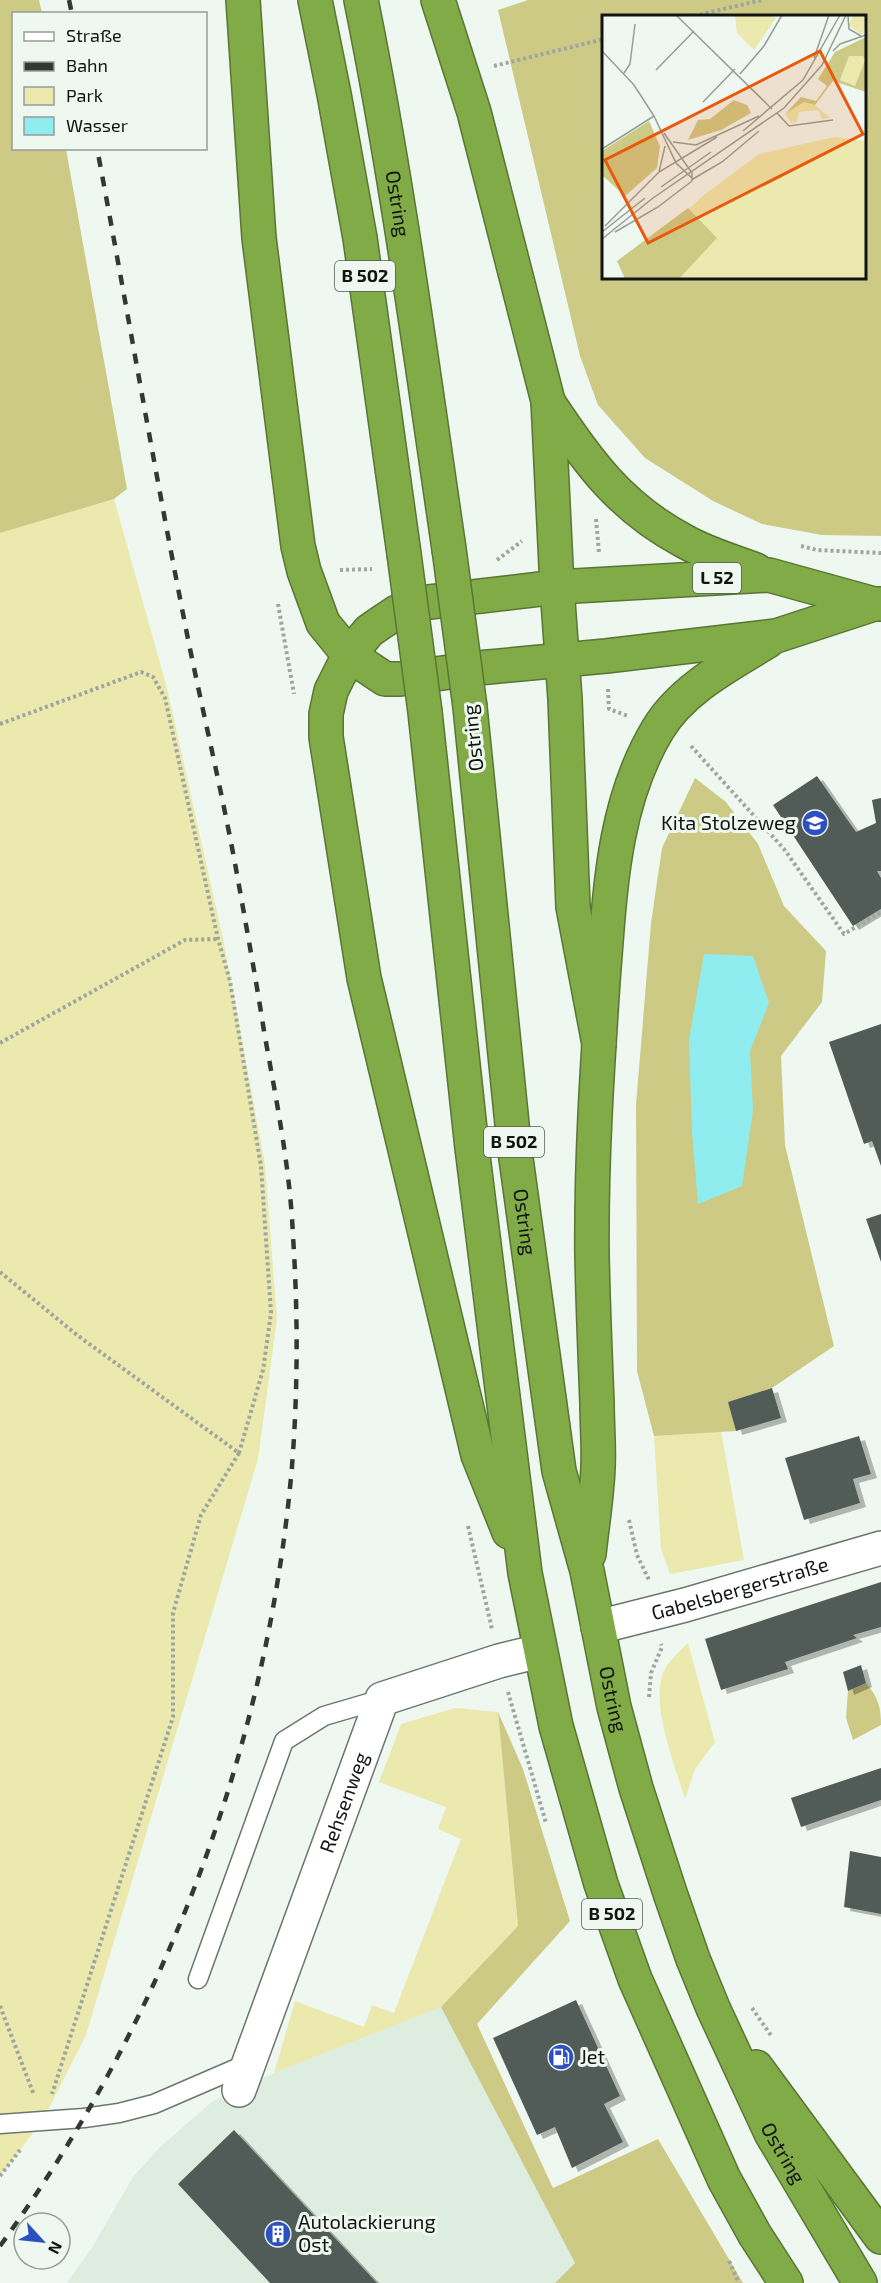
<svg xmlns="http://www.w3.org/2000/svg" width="881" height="2283" font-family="'Exo 2',sans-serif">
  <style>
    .built { fill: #ddede0 }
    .green { fill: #ebe9ad }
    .forest { fill: #cdca86; fill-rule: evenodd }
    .water { fill: #90edef }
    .building { fill: #515c58; filter: url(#shadow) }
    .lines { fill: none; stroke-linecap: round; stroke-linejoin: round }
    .lane-casing { stroke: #6c756e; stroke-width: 21 }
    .street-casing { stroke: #6c756e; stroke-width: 36 }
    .highway-casing { stroke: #597634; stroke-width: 36 }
    .path { stroke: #9ea6a0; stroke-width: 4; stroke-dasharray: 3 3; stroke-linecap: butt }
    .lane { stroke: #fff; stroke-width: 18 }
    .street { stroke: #fff; stroke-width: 33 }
    .highway { stroke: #80ab47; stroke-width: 33 }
    .rail { stroke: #333834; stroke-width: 4.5; stroke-dasharray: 10 10; stroke-linecap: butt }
    .highway-bridge-casing { stroke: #597634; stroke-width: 36; stroke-linecap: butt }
    .highway-bridge { stroke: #80ab47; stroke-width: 33 }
    .labels { text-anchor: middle; stroke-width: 6; stroke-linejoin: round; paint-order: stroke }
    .shield { fill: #eef8f0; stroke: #535955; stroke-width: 1.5 }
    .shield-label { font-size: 18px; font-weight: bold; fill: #111512 }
    .street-label { font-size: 20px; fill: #111512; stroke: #eef8f0 }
    .poi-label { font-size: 20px; fill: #111512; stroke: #eef8f0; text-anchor: start }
    .inset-road { fill: none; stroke: #969d97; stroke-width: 1.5 }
    .view { fill: #e8590c; fill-opacity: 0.15; stroke: #e8590c; stroke-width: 3 }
    .inset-edge { fill: none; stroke: #111512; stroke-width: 3 }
  </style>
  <defs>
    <filter id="shadow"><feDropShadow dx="6" dy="4" stdDeviation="0" flood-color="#0004"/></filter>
  </defs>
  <rect width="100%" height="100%" fill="#eef8f0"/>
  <!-- built -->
  <path class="built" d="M441,2007L575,2263L555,2283H67L93,2246L133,2177L159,2148L213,2101L274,2073Z"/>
  <!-- green -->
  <path class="green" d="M114,499L167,688L223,939L265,1165L277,1319L258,1459L86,2035L43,2120L0,2176V533Z
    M721,1431L744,1560L670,1574L661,1549L654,1436Z
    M688,1643L715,1742L695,1769L685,1799C675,1765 652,1710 662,1676C666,1663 678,1653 688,1643Z
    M455,1708L498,1712L518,1926L441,2007L274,2073L295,2001L364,2027L372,2005L394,2013L461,1839L438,1829L446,1807L379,1782L401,1724Z"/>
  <!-- forest -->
  <path class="forest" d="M0,0H39L42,13L14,14V148L66,149L127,489L114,499L0,533Z
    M528,0H881V536L822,535L762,524L713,501L645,458L598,405L580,356L498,10ZM864,16V278H604V16Z
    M695,778L726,802L758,844L784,906L826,951L822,1002L781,1056L785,1145L834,1346L772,1388L729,1402L736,1431L654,1436L637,1371L636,1105L651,923L662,848Z
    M866,1683C878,1697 881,1707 881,1725L853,1740L846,1718L848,1691Z
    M498,1712L523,1769L570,1921L477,2024L553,2188L658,2139L743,2283H555L575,2263L441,2007L518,1926Z"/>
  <!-- water -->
  <path class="water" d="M704,954L753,956L769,1003L750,1051L753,1110L742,1186L698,1204L692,1132L689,1040Z"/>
  <!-- building -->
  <path class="building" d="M817,776L856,832L876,823L872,800L881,798V871H877L881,878V909L853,926L773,805Z
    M881,1024V1166L872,1141L864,1144L829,1042Z
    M881,1214V1262L866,1219Z
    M772,1388L781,1418L736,1431L728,1402Z
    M859,1436L871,1474L853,1479L860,1503L804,1520L785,1458Z
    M881,1582V1627L853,1635L857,1638L785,1662L788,1669L721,1690L705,1639Z
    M861,1665L866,1683L848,1691L843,1672Z
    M881,1768V1800L801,1827L791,1798Z
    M850,1851L881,1857V1914L844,1907Z
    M576,2000L620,2096L604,2104L623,2142L572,2168L555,2127L537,2135L493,2038Z
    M234,2130L377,2283H270L178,2184Z"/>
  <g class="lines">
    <defs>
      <path id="lane" d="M198,1979L284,1741L324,1716L382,1699
        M0,2124L84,2118L119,2113L154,2104L249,2063"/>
      <g id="street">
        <path id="s1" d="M598,1627L685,1605L881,1548"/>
        <path id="s2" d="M239,2090L382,1699L499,1661L540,1651"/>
      </g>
      <g id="highway">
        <path d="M243,0L259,238L298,546L304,571L323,623L349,655L385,679H400L478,668L606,656L776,636L874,604"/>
        <path d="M315,0L334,94L360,238L404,554"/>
        <path id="s3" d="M361,0C398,182 422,366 449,549"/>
        <path d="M438,0L474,112L548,401L557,587L565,699L573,907L599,1044"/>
        <path d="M548,402C587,461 620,507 684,541C707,554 732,561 756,570"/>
        <path id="s4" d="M470,707L514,1144L559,1471L587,1571L614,1707L636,1788L670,1893L693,1959L713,2008L771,2133L860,2283"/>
        <path d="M425,712L472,1148L525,1573L556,1726L601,1884L635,1979L724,2179L755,2235L786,2283"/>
        <path d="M509,1532L478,1455L364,978L326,737V714L331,691L349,655L369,631L379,624L397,612L421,603L557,587L769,575L874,604H881"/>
        <path d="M589,1554C592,1525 597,1496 598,1467C599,1445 597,1424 597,1403C595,1354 593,1305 592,1255C591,1164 597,1072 603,981C610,895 612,805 658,729C682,689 729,665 768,641"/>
        <path d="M756,2067L881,2237"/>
      </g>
    </defs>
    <!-- lane casing -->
    <use href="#lane" class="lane-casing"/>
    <!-- street casing -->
    <use href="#street" class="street-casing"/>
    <!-- highway casing -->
    <use href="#highway" class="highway-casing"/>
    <!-- path -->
    <path class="path" d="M694,16L762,0
      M494,66L604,39
      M596,519L599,553
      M801,546L817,550L881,553
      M497,560L522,541
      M340,570L372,569
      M278,604L294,694
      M608,689L609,709L628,716
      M0,724L141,672L153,677L165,698L218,939L230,981L261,1166L271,1313L263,1370L239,1453
      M691,746L784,849L844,934L881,912
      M0,1043L185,940L218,939
      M0,1272L77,1335L239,1453L201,1515L173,1613V1717L52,2094
      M629,1520L637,1555L649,1580
      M468,1526L492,1629
      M508,1692L546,1823
      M649,1697L651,1673L662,1647L661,1644
      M0,2006L34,2095
      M752,2008L772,2037
      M0,2176L20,2150
      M729,2261L739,2283"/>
    <!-- lane -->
    <use href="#lane" class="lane"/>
    <!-- street -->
    <use href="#street" class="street"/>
    <!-- highway -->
    <use href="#highway" class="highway"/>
    <!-- rail -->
    <path class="rail" d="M69,0L72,14
      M0,2246C165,2019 268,1746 292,1466C298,1390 298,1313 293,1236C290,1167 276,1099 264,1031C256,980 247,930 238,880C224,801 205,722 189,644C156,479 128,313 97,148"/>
    <defs>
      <path id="highway-bridge" d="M449,549L470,707
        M404,554L425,712"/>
    </defs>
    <!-- highway-bridge casing -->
    <use href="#highway-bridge" class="highway-bridge-casing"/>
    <!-- highway-bridge -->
    <use href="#highway-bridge" class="highway-bridge"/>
  </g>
  <!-- icons -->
  <defs>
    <symbol id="school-disc" viewBox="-11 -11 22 22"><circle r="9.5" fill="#2d50c0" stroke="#eef8f0"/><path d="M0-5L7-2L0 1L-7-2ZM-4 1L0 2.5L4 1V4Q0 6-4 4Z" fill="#fff"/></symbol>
    <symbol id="fuel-disc" viewBox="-11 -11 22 22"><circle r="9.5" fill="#2d50c0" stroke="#eef8f0"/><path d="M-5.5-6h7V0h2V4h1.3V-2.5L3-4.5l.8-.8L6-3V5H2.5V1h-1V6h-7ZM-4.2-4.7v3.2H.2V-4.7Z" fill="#fff"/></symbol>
    <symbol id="building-disc" viewBox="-11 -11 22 22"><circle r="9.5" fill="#2d50c0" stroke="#eef8f0"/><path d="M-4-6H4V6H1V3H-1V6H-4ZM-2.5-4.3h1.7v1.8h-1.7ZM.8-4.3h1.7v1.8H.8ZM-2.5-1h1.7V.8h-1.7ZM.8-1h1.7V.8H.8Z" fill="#fff"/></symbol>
  </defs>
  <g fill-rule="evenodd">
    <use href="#school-disc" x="800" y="808" width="30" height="30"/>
    <use href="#fuel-disc" x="546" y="2042" width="30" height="30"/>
    <use href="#building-disc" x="263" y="2219" width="30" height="30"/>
  </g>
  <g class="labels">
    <!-- shield labels -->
    <g class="shield">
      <rect x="335" y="261" width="60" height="30" rx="4.5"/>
      <rect x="693" y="563" width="48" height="30" rx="4.5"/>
      <rect x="484" y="1127" width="60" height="30" rx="4.5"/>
      <rect x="582" y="1899" width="60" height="30" rx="4.5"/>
    </g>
    <g class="shield-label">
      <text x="365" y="282">B 502</text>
      <text x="717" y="584">L 52</text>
      <text x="514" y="1148">B 502</text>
      <text x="612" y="1920">B 502</text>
    </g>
    <!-- street labels -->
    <g class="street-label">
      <text dy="7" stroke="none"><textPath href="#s3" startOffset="207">Ostring</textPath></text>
      <text transform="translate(473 738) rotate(-96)" y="7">Ostring</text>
      <text dy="7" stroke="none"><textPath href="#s4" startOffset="518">Ostring</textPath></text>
      <text dy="7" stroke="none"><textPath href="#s1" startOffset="147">Gabelsbergerstraße</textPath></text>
      <text dy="7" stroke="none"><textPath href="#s4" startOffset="1004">Ostring</textPath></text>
      <text dy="7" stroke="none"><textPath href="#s2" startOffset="306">Rehsenweg</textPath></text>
      <text dy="7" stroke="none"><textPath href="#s4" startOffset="1490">Ostring</textPath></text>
    </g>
    <!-- poi labels -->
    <g class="poi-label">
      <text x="796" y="830" text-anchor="end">Kita Stolzeweg</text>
      <text x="580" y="2064">Jet</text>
      <text x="298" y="2229">Autolackierung<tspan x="298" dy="23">Ost</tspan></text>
    </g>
  </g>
  <!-- overview -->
  <g transform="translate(602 15)">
    <rect width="264" height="264" fill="#eef8f0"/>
    <path d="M133,0H168L174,3L152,35L135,18ZM251,0H264L262,18L258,19L247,10ZM247,41H261L263,45L253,71L238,65ZM202,87L213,90L228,103L220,104L216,95L197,97L195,107L189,108L183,99ZM233,122L264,126V264H77L115,223L87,194L102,180L157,139Z" fill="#ebe9ad"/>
    <path d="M264,22V77L231,66L213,90L202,87L183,99L199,82L214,86L225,71L216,64L233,37ZM247,41H261L263,45L253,71L238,65ZM132,85L145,90L149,98L119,115L86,125L96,105L108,104ZM47,106L58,131L55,153L23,181L0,160V136ZM86,193L115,223L77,264H23L15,246Z" fill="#cdca86" fill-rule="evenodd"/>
    <path class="inset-road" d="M74,0L170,94M246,1L247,14L259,21M0,36L32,70L52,101M231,36L238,29L264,20M212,43L227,0M54,55L92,16M22,58L28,49L33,9M138,59L162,31L180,0M101,87L133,54M175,98L187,111L231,105M52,101L74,148L91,164L120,147L157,116M141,116L201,65L238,0M71,127L94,130L157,101M0,134L52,101M57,157L63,131M59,172L109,137M3,211L57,157L115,122M0,217L43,183M13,217L56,192L90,166V158L62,118M0,224L51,183L182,93L220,50L244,0"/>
    <path class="view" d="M218,36L261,119L46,228L3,145Z"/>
    <rect width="264" height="264" class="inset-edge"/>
  </g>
  <!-- legend -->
  <rect x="12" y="12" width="195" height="138" fill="#eef8f0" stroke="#969d97" stroke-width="1.5"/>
  <rect x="24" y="32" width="30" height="9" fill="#ffffff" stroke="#969d97" stroke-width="1.5"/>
  <text x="66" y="42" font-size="18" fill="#111512">Straße</text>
  <rect x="24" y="62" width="30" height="9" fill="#333834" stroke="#969d97" stroke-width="1.5"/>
  <text x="66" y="72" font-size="18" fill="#111512">Bahn</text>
  <rect x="24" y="87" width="30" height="18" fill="#ebe9ad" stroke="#969d97" stroke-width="1.5"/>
  <text x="66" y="102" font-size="18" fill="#111512">Park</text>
  <rect x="24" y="117" width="30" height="18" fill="#90edef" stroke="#969d97" stroke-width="1.5"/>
  <text x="66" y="132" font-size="18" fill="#111512">Wasser</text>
  <!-- north arrow -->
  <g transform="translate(42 2241) rotate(117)"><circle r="28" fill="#eef8f0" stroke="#969d97" stroke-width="1.5"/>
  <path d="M0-4.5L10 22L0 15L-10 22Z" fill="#2d50c0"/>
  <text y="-9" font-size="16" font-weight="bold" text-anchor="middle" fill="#111512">N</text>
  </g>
</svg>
